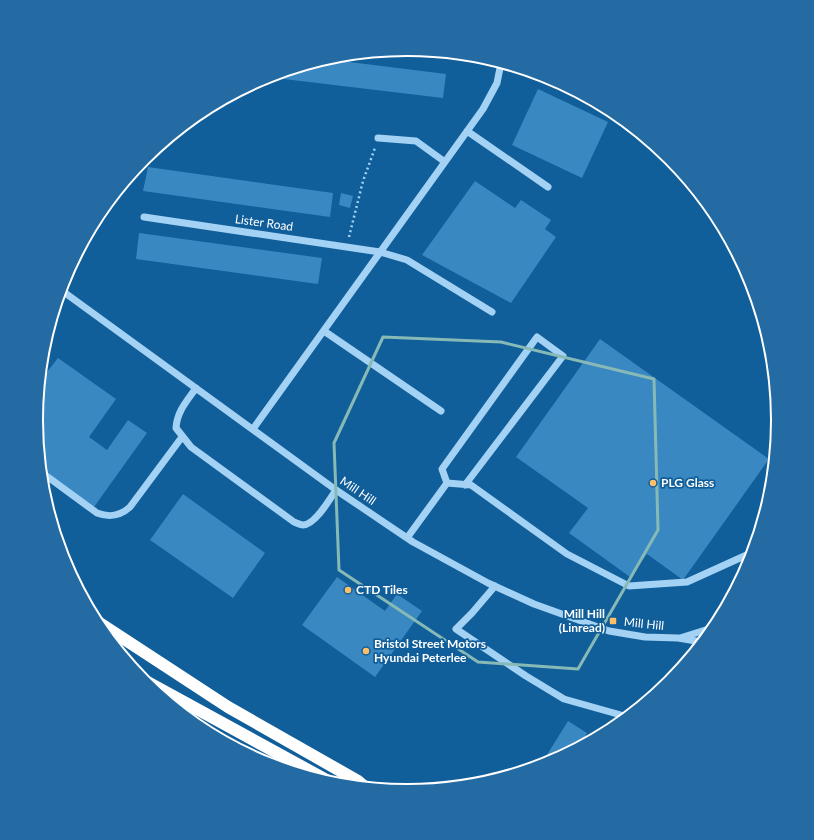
<svg xmlns="http://www.w3.org/2000/svg" width="814" height="840" font-family="Lato,sans-serif">
  <style>
    .building { fill: #3988c2 }
    .lines { fill: none; stroke-linecap: round; stroke-linejoin: round }
    .path { stroke: #a3d2f4; stroke-width: 2.5; stroke-dasharray: 2 3; stroke-linecap: butt }
    .minor { stroke: #a3d2f4; stroke-width: 7 }
    .highway { stroke: #fff; stroke-width: 12 }
    .marked { fill: none; stroke: #87bab6; stroke-width: 3; stroke-linejoin: round }
    .poi-dot { fill: #ffbf67; stroke: #105e9a; stroke-width: 1.5 }
    .labels { text-anchor: middle; stroke-width: 3.5; stroke-linejoin: round; paint-order: stroke }
    .street-label { font-size: 12px; fill: #fff; stroke: #105e9a }
    .poi-label { font-size: 12px; font-weight: bold; fill: #fff; stroke: #105e9a; text-anchor: start }
    .rim { fill: none; stroke: #fff; stroke-width: 2 }
  </style>
  <rect width="100%" height="100%" fill="#105e9a"/>
  <!-- building -->
  <path class="building" d="M325,59L446,74L443,98L267,77Z
    M538,89L608,122L582,178L512,145Z
    M148,167L333,193L330,217L143,191Z
    M475,181L515,208L521,200L551,220L545,229L556,237L511,303L422,255Z
    M341,193L353,196L350,208L339,205Z
    M139,233L322,258L318,284L136,259Z
    M600,339L769,459L683,580L647,554L630,577L569,533L588,508L516,457Z
    M58,358L116,399L89,437L107,450L128,420L147,433L94,507L41,469L36,420L41,368L47,372Z
    M183,494L265,553L233,598L150,540Z
    M337,577L385,611L397,594L422,611L375,677L302,625Z
    M568,721L587,733L579,747L549,763L540,766Z"/>
  <g class="lines">
    <!-- path -->
    <path class="path" d="M349,237L363,181L375,148"/>
    <!-- minor -->
    <path class="minor" d="M463,54L483,57
      M467,131L548,187
      M378,138L416,141L445,162
      M144,217L380,252L407,260L492,312
      M61,290L336,490L413,542L488,583L534,604L609,631L645,637L678,638L702,642
      M324,331L441,411
      M196,388C187,401 177,411 176,428L191,447L294,522C297,523 300,525 303,525C315,525 330,499 336,490
      M253,429L483,109L497,83L501,63
      M41,472L97,513C110,518 120,516 130,507L182,437
      M447,483L442,469L537,337L563,356L465,485
      M407,538L447,483L471,485L567,554L629,586L687,582L751,553
      M495,586L472,613L456,629L526,676L564,699L628,717
      M680,638L715,627"/>
    <!-- highway -->
    <path class="highway" d="M95,620L228,707L358,781L365,787
      M142,679L332,783"/>
  </g>
  <!-- marked area -->
  <path class="marked" d="M383,337L501,342L654,379L658,530L578,669L478,662L339,570L334,443Z"/>
  <!-- markers -->
  <g class="poi-dot">
    <circle cx="653" cy="483" r="4"/>
    <circle cx="348" cy="590" r="4"/>
    <rect x="609" y="617" width="8" height="8" rx="2"/>
    <circle cx="366" cy="651" r="4"/>
  </g>
  <g class="labels">
    <!-- street labels -->
    <g class="street-label">
      <text transform="translate(264 223) rotate(8)" y="4">Lister Road</text>
      <text transform="translate(358 491) rotate(34)" y="4">Mill Hill</text>
      <text transform="translate(644 624) rotate(6)" y="4">Mill Hill</text>
    </g>
    <!-- poi labels -->
    <g class="poi-label">
      <text x="661" y="487">PLG Glass</text>
      <text x="356" y="594">CTD Tiles</text>
      <text x="605" y="618" text-anchor="end">Mill Hill<tspan x="605" dy="14">(Linread)</tspan></text>
      <text x="374" y="648">Bristol Street Motors<tspan x="374" dy="14">Hyundai Peterlee</tspan></text>
    </g>
  </g>
  <!-- crop -->
  <path d="M0 0H814V840H0ZM43 420a364 364 0 1 1 728 0a364 364 0 1 1-728 0Z" fill="#236ba2" fill-rule="evenodd"/>
  <path class="rim" d="M43 420a364 364 0 1 1 728 0a364 364 0 1 1-728 0Z"/>
</svg>
